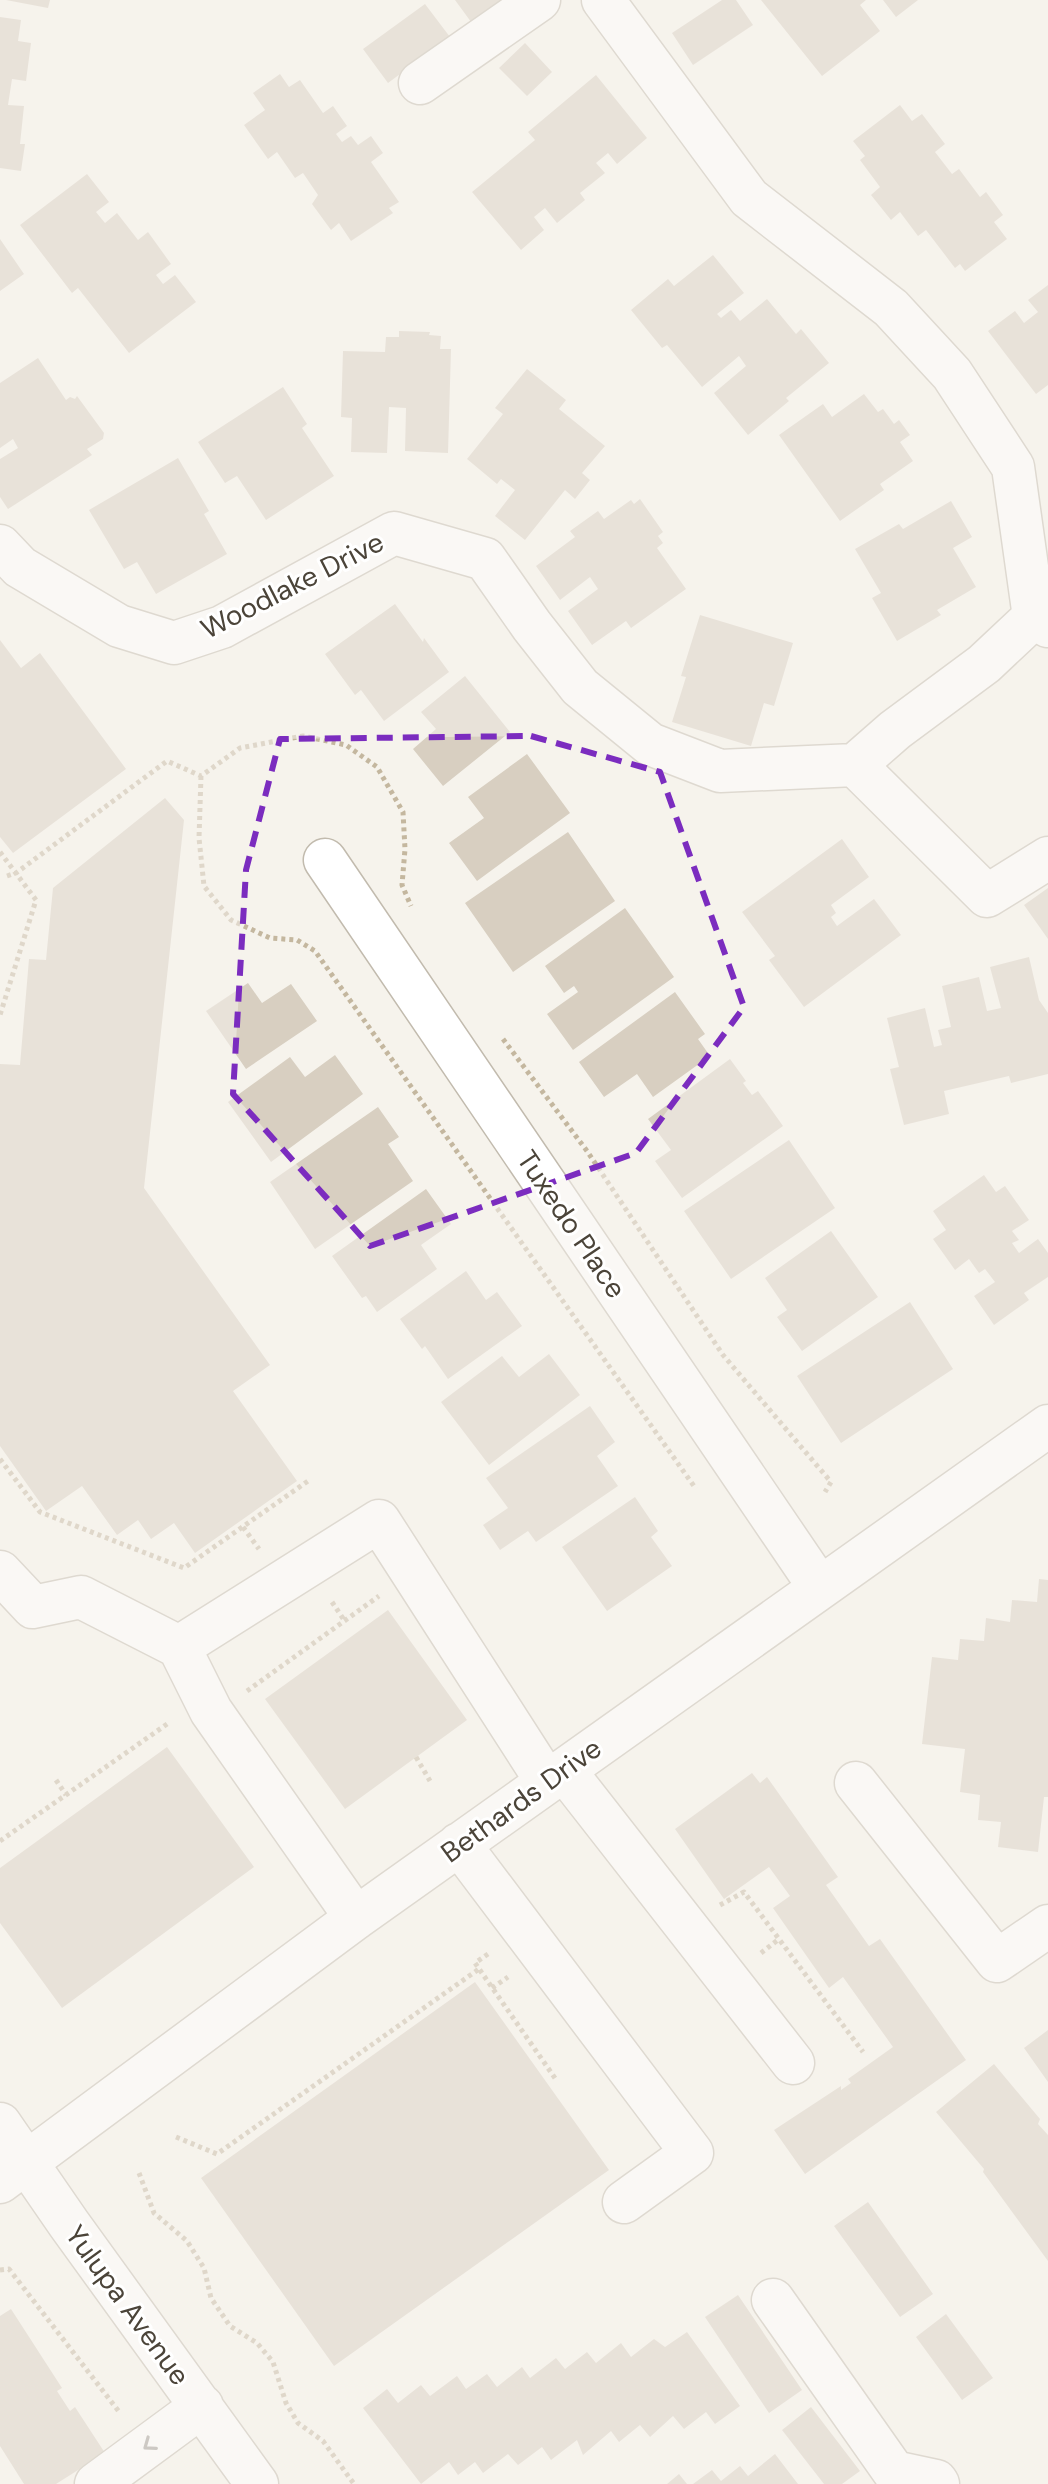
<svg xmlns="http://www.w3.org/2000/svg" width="1048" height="2484" font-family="'DM Sans',sans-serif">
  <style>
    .building { fill: #d8cfc1 }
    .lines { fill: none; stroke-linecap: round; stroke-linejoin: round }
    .minor-casing { stroke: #c2bbae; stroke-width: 45 }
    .path { stroke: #c4b79f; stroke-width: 5; stroke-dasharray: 4 4; stroke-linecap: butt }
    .minor { stroke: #fff; stroke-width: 42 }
    .oneway { stroke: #9c9892 }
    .marked { fill: none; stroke: #7b2cbf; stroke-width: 6; stroke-dasharray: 16 10; stroke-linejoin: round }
    .labels { text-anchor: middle; stroke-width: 6; stroke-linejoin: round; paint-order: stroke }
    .street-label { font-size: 28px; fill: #4b4439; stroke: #fff }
  </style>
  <rect width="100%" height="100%" fill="#f6f3ec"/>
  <!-- building -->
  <path class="building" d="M6,0H50L48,8Z
    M455,0H509L474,26Z
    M722,0H736L753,25L693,65L672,33Z
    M761,0H866L860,5L880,31L822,76Z
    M883,0H918L896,17Z
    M425,4L450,37L388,83L363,49Z
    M0,17L21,20L18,41L31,43L26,81L12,79L8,105L24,106L20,144H25L21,171L0,168Z
    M525,43L552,72L527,96L499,68Z
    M280,74L289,87L300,80L323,113L333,106L347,126L336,134L342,142L351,136L358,145L371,136L383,153L371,162L399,202L389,208L393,213L351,241L339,223L331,230L312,204L318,195L303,173L295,178L277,152L268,159L244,125L265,110L253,93Z
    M596,75L647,138L617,164L608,153L596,163L605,173L580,193L585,200L557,223L545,208L534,217L544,230L521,250L472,192L535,140L528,132Z
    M900,105L912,121L922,114L945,144L935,152L952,174L959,169L980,197L986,192L1003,215L994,222L1007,239L965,271L960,264L955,268L926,230L918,236L900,212L891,220L871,195L880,187L860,160L865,156L853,141Z
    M87,174L109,202L96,212L105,223L117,213L138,240L148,232L171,264L156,275L163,284L175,275L196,302L129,353L78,288L72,293L20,225Z
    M0,239L24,274L0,291Z
    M713,255L744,293L717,314L721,318L731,310L740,321L767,299L796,334L801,329L829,363L786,398L789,401L748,435L714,393L746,366L739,356L702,387L667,345L662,348L631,310L668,279L674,286Z
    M1048,285V385L1036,394L988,331L1015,311L1024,323L1038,312L1028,300Z
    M399,331L430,332L429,335L441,336L440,349H451L448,453L405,451L406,408L389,407L387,453L351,452L352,418L341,417L343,351L385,352L386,337H399Z
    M38,358L66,400L70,397L75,399L77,396L104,433L103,439L87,449L92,455L8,509L0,497V459L18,448L13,439L0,448V383Z
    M527,369L566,400L559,409L605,446L582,473L590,480L575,499L565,490L525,540L495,516L515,490L501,479L497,484L467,459L503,414L495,408Z
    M283,387L307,424L302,428L334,476L266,520L237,476L225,483L198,442Z
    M864,394L878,412L883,409L894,424L899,420L910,435L900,442L913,461L880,484L884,490L840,521L779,435L823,404L832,417Z
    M178,458L209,511L204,514L227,554L156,594L137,562L124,569L89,510Z
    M640,499L663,532L658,536L663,543L657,548L686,589L631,628L626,621L592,645L568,611L598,589L590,577L560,600L536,566L575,537L570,531L598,511L604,519L631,500L634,504Z
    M951,501L972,537L953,548L976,587L937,610L941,615L897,641L872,598L881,593L855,549L899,524L903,529Z
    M395,604L423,642L424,638L449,672L384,721L361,690L355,695L325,654Z
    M700,615L793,643L774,706L764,703L751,746L672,722L686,677L681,676Z
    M0,640L21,668L40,653L126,769L13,853L0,837Z
    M465,676L510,732L443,786L413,749L436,729L421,712Z
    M527,754L570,813L477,881L449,843L484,818L468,797Z
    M165,798L184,820L144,1188L270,1365L233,1391L297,1481L195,1553L174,1523L151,1539L138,1520L117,1535L82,1486L46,1511L0,1446V1064L20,1065L29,959L46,960L53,888Z
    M568,832L615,901L513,972L465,903Z
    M842,839L869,877L831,905L836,913L831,917L837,926L874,899L901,935L804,1007L769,960L775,956L742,912Z
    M1048,888V939L1024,905Z
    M625,908L674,977L573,1050L547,1014L578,992L574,986L564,993L545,966Z
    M1029,957L1039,1000L1048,1013V1074L1011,1083L1009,1076L944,1091L949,1114L904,1125L890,1069L899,1067L887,1018L925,1008L934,1047L942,1045L938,1030L951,1027L942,986L979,977L987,1011L1001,1008L990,967Z
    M248,983L262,1003L291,984L317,1021L246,1069L206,1011Z
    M675,992L705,1034L698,1039L710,1056L653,1097L637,1074L604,1097L579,1062Z
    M335,1055L363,1094L271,1162L228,1102L290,1057L305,1077Z
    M730,1059L746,1081L743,1083L752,1095L758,1091L783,1126L682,1198L655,1161L671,1150L648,1119Z
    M378,1107L399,1137L388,1144L413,1181L315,1249L270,1182Z
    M789,1140L835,1208L731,1279L684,1211Z
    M984,1175L996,1192L1005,1186L1029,1220L1012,1231L1019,1240L1012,1243L1019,1253L1038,1239L1048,1253V1277L1024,1293L1029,1300L994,1325L974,1296L995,1282L985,1269L979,1273L969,1259L955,1270L933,1239L946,1230L933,1211Z
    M426,1189L451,1224L421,1245L437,1269L377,1312L366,1296L362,1298L332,1256Z
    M831,1231L878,1297L802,1351L777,1317L787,1310L765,1278Z
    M466,1271L486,1300L497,1292L522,1326L448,1379L425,1346L422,1349L400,1319Z
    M910,1302L953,1369L841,1443L797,1376Z
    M549,1354L580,1395L489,1465L441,1402L502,1356L519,1377Z
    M590,1406L615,1442L597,1456L618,1486L536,1542L528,1531L500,1550L483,1525L508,1508L486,1478Z
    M635,1497L658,1531L651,1537L672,1566L607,1611L562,1547Z
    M1039,1579L1048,1580V1797H1044L1038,1852L998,1847L1001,1822L978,1820L980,1795L960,1792L965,1749L922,1744L932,1657L958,1660L960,1639L984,1641L986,1618L1010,1622L1012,1600L1037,1602Z
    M388,1610L467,1720L345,1809L265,1699Z
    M167,1747L254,1867L62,2008L0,1923V1868Z
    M752,1773L760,1783L767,1777L838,1877L826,1885L869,1946L880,1939L966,2060L805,2174L774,2130L841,2086V2090L851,2083L848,2079L893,2047L843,1977L829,1988L773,1908L790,1896L769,1867L724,1899L675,1829Z
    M475,1982L609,2170L334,2366L201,2178Z
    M1048,2030V2082L1024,2048Z
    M994,2064L1040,2119L1038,2124L1048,2135V2261L983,2172L984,2169L936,2112Z
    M868,2202L933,2294L900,2317L834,2226Z
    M738,2295L802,2390L769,2413L705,2317Z
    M11,2309L62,2388L57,2391L70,2411L75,2407L105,2453L56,2484H24L0,2446V2316Z
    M946,2314L993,2378L962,2400L916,2337Z
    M687,2332L740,2406L715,2424L706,2412L684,2429L673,2416L650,2437L640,2425L619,2442L611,2431L583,2455L577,2440L551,2460L542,2447L518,2465L508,2454L483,2473L475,2462L458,2475L449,2462L421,2484L363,2408L387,2389L398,2403L421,2385L430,2396L457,2376L466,2389L487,2374L497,2387L522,2367L530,2378L556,2358L565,2369L587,2352L596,2363L621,2343L631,2357L654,2339L665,2347Z
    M811,2407L860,2471L842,2484H824L782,2430Z
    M775,2454L798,2484H693L712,2470L721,2481L740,2466L748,2476Z
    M679,2474L687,2484H667Z"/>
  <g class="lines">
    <defs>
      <path id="minor" d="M603,0L749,198L891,308L952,374L1013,467L1034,617L1048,626
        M420,83L539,0
        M0,546L20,567L119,626L174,643L222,627L394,533L485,559L532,626L580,687L650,744L720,771L855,765L987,896L1048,858
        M855,765L895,730L984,664L1034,617
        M325,860L820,1588
        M0,1572L33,1607L81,1597L179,1647L211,1711L356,1918
        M179,1647L379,1521L547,1782
        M564,1770L793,2063
        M856,1783L997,1961L1048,1926
        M459,1844L692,2153L624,2202
        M0,2124L69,2224L257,2484
        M0,2182L356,1918L1048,1426
        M773,2300L894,2472L936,2481L938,2484
        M96,2484L202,2406"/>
    </defs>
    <!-- minor casing -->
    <use href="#minor" class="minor-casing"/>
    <!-- path -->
    <path class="path" d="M201,776L199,838L204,886L231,920L270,938L297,940L315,951L696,1489
      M0,852L36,900L0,1015
      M7,876L16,873L167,761L201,776L240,748L303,736L346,745L377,767L403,812L405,849L402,885L411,906
      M503,1039L587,1151L723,1355L831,1482L825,1492
      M0,1459L40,1512L184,1568L308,1481
      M243,1527L259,1549
      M332,1602L344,1620
      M247,1691L379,1596
      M416,1757L430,1781
      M56,1780L66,1795
      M0,1841L170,1722
      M720,1905L744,1892L863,2052
      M761,1953L779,1939
      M488,1954L475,1963L557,2081
      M492,1988L508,1977
      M176,2137L217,2154L479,1969
      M139,2173L154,2213L187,2241L204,2268L211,2298L230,2326L257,2343L273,2362L286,2403L298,2423L323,2441L354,2484
      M0,2270L9,2269L120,2413"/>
    <!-- minor -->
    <use href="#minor" class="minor"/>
  </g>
  <!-- one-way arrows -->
  <defs><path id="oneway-chevron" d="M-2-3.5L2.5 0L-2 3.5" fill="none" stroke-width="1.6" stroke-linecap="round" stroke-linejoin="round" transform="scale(2)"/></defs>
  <use class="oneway" href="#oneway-chevron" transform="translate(149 2445) rotate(144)"/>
  <!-- marked area -->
  <path d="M0 0H1048V2484H0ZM531,736L660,772L744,1007L636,1153L370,1246L233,1094L246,870L280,739Z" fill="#f6f3ec" fill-opacity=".55" fill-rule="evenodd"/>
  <path class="marked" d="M531,736L660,772L744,1007L636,1153L370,1246L233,1094L246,870L280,739Z"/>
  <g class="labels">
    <!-- street labels -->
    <g class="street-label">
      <text transform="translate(292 585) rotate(-27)" y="10">Woodlake Drive</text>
      <text transform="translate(572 1224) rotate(56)" y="10">Tuxedo Place</text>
      <text transform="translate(521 1800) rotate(-36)" y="10">Bethards Drive</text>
      <text transform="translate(128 2305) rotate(54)" y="10">Yulupa Avenue</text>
    </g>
  </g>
</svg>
